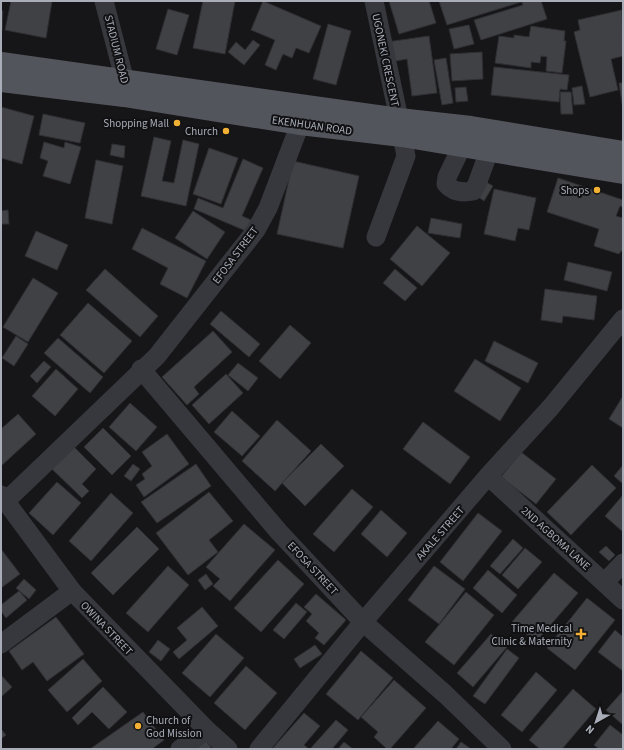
<svg xmlns="http://www.w3.org/2000/svg" width="624" height="750" font-family="'Source Sans 3',sans-serif">
  <style>
    .building { fill: #404145; stroke: #303034 }
    .lines { fill: none; stroke-linecap: round; stroke-linejoin: round }
    .minor { stroke: #37383d; stroke-width: 19 }
    .major { stroke: #53555c; stroke-width: 22 }
    .poi-dot { fill: #f2b134; stroke: #111113; stroke-width: 1.5 }
    .labels { text-anchor: middle; stroke-width: 4; stroke-linejoin: round; paint-order: stroke }
    .street-label { font-size: 11px; fill: #a8adb8; stroke: #111113 }
    .poi-label { font-size: 11px; fill: #a8adb8; stroke: #111113; text-anchor: end }
  </style>
  <rect width="100%" height="100%" fill="#161618"/>
  <!-- building -->
  <path class="building" d="M11,1H52L46,38L5,30Z
    M203,1H235L225,54L193,48Z
    M263,1L321,26L309,53L296,48L292,58L283,54L276,70L265,65L275,40L251,30Z
    M389,1H429L436,23L399,34Z
    M439,1H521V2L447,25Z
    M521,1H541L547,19L481,40L474,20L523,5Z
    M168,9L189,15L177,55L156,49Z
    M622,10L623,56L611,59L618,90L590,97L574,32L580,30L578,20Z
    M1,11H3L2,31H1Z
    M328,24L351,31L336,85L313,79Z
    M469,25L474,44L454,49L449,29Z
    M531,26L565,31L564,41H566L562,73L546,71L547,57L541,56L540,63L531,62V68L495,63L499,36L514,38V35L529,37Z
    M429,36L437,93L412,96L407,59L390,62L387,42Z
    M253,40L260,45L244,65L228,52L236,42L245,50Z
    M482,52L483,79L452,81L450,54Z
    M446,58L453,103L442,105L434,60Z
    M494,67L569,75L567,90L560,89L559,102L491,95Z
    M619,83H623V110Z
    M582,86L585,104L574,105L572,88Z
    M466,87L468,101L456,102L455,88Z
    M560,92H571L573,114H561Z
    M1,107L34,116L22,164L1,158Z
    M43,114L85,123L80,143L39,135Z
    M154,137L171,141L162,181L174,183L183,140L199,144L186,206L141,196Z
    M44,142L64,148L65,142L81,147L70,184L43,176L48,161L40,158Z
    M112,144L125,146L124,158L110,155Z
    M209,148L238,158L221,204L193,194Z
    M243,159L263,168L242,216L251,220L246,231L194,209L198,198L223,208Z
    M96,160L123,166L112,224L85,218Z
    M293,161L359,176L343,248L277,234Z
    M558,178L623,200V207L620,206L616,216L623,218V251H621L619,254L594,246L599,229L547,212Z
    M486,182L493,186L484,201L477,196Z
    M494,189L536,198L529,230L518,228L515,241L484,234Z
    M8,210L9,224H1V211Z
    M193,211L225,232L207,259L175,238Z
    M431,218L462,224L460,238L428,233Z
    M417,226L450,253L422,286L390,259Z
    M142,228L206,261L187,298L160,284L168,268L132,249Z
    M36,231L68,245L57,270L25,256Z
    M568,262L612,272L607,291L564,280Z
    M105,269L158,316L140,337L86,290Z
    M395,269L417,288L405,301L383,283Z
    M33,278L58,293L28,342L3,327Z
    M545,289L597,296L594,320L563,316L562,323L541,320Z
    M88,303L132,341L104,373L60,335Z
    M221,311L260,344L249,357L210,324Z
    M290,325L311,343L280,379L259,361Z
    M213,331L232,352L194,387L199,394L187,405L162,377Z
    M16,336L28,344L14,366L2,358Z
    M58,338L103,377L90,393L44,353Z
    M494,341L538,363L528,383L485,361Z
    M475,359L521,388L500,421L454,391Z
    M44,361L51,367L37,383L30,376Z
    M238,363L258,378L248,391L228,375Z
    M56,369L78,389L55,416L32,396Z
    M226,374L243,393L209,424L192,405Z
    M623,396V428L609,419Z
    M130,403L157,427L136,451L109,427Z
    M232,411L260,436L242,456L214,432Z
    M18,414L36,434L1,466V429Z
    M277,420L311,451L275,491L242,461Z
    M423,422L470,457L450,484L403,449Z
    M103,428L131,456L112,475L84,447Z
    M167,434L189,464L144,497L136,485L145,479L142,474L152,466L142,452Z
    M321,444L344,466L305,506L282,483Z
    M74,447L96,469L82,484L89,491L82,498L52,469Z
    M521,452L556,479L536,504L501,477Z
    M133,464L140,469L131,481L124,476Z
    M196,464L211,486L157,523L141,502Z
    M592,465L616,488L571,535L547,512Z
    M623,465V484L614,476Z
    M57,482L81,503L53,535L29,513Z
    M352,489L373,507L334,552L313,534Z
    M209,492L233,521L209,540L218,552L188,575L156,533Z
    M111,493L133,513L91,561L69,541Z
    M623,495V532L605,516Z
    M381,510L407,533L387,557L361,534Z
    M478,513L502,531L463,581L440,562Z
    M244,524L275,550L230,601L213,586L220,579L206,567Z
    M137,527L159,549L113,595L91,573Z
    M513,539L523,548L500,574L490,566Z
    M606,546L615,555L609,561L599,552Z
    M525,548L542,562L518,589L502,575Z
    M1,549L20,574L1,588Z
    M278,560L304,584L261,632L234,608Z
    M168,566L189,585L148,632L126,613Z
    M434,566L465,589L439,624L408,600Z
    M488,570L517,595L502,613L473,588Z
    M554,573L578,593L536,642L512,622Z
    M206,574L213,584L205,590L198,580Z
    M24,579L36,590L29,599L16,588Z
    M19,591L27,600L6,618L1,611V605Z
    M466,592L494,615L454,665L425,642Z
    M316,594L346,620L324,645L315,638L319,633L306,621L312,614L304,607Z
    M587,598L615,620L575,670L547,648Z
    M296,603L307,612L284,639L273,630Z
    M202,607L218,626L179,659L173,652L187,640L177,628Z
    M56,617L84,654L47,681L33,662L22,670L9,651Z
    M615,630L623,637V671L598,652Z
    M216,634L244,658L210,697L182,673Z
    M491,634L507,647L473,687L457,673Z
    M158,640L170,649L161,661L149,652Z
    M315,645L322,654L300,668L294,659Z
    M507,649L519,658L485,704L473,696Z
    M361,651L393,678L358,720L326,694Z
    M83,659L102,681L67,712L48,690Z
    M246,666L277,693L245,730L214,703Z
    M536,672L557,690L522,732L501,715Z
    M1,675L12,687L1,697Z
    M394,680L426,708L390,749H387L374,737L378,732L361,717Z
    M103,687L127,712L109,729L92,712L78,725L72,718Z
    M573,689L596,709L562,749H540L529,740Z
    M623,691V725L606,710Z
    M143,712L164,740L152,749H90Z
    M304,713L320,726L304,745L309,749H272Z
    M336,720L348,730L332,749H310Z
    M438,721L459,739L451,749H413Z
    M610,725L623,735V749H599L594,745Z
    M1,729L6,735L1,739Z
    M204,738L212,749H189Z
    M344,742L353,749H338Z
    M461,742L471,749H456Z"/>
  <g class="lines">
    <!-- minor -->
    <path class="minor" d="M104,1L128,93
      M374,1L399,119
      M462,146L447,177L446,184C453,192 463,193 473,191L477,184L489,151
      M376,237L406,156L402,136
      M141,369L279,532L363,622L445,694L502,749
      M488,476L623,600
      M1,495L72,591L207,730L228,749
      M7,500L157,356L256,230L268,208L300,124
      M605,582L623,563
      M1,644L72,591
      M180,749L207,730
      M259,749L363,622L488,476L551,407L623,319"/>
    <!-- major -->
    <path class="major" d="M1,63L399,119L471,127L623,152
      M1,81L124,96L300,124L402,136L623,173"/>
  </g>
  <!-- markers -->
  <g class="poi-dot">
    <circle cx="177" cy="123" r="4"/>
    <circle cx="226" cy="131" r="4"/>
    <circle cx="597" cy="190" r="4"/>
    <path d="M579 628h4v4h4v4h-4v4h-4v-4h-4v-4h4z"/>
    <circle cx="138" cy="726" r="4"/>
  </g>
  <g class="labels">
    <!-- street labels -->
    <g class="street-label">
      <text transform="translate(117 49) rotate(76)" y="4">STADIUM ROAD</text>
      <text transform="translate(386 60) rotate(78)" y="4">UGONEKI CRESCENT</text>
      <text transform="translate(312 125) rotate(8)" y="4">EKENHUAN ROAD</text>
      <text transform="translate(235 255) rotate(-53)" y="4">EFOSA STREET</text>
      <text transform="translate(440 533) rotate(-49)" y="4">AKALE STREET</text>
      <text transform="translate(556 538) rotate(42)" y="4">2ND AGBOMA LANE</text>
      <text transform="translate(313 568) rotate(47)" y="4">EFOSA STREET</text>
      <text transform="translate(107 628) rotate(46)" y="4">OWINA STREET</text>
    </g>
    <!-- poi labels -->
    <g class="poi-label">
      <text x="169" y="127">Shopping Mall</text>
      <text x="218" y="135">Church</text>
      <text x="589" y="194">Shops</text>
      <text x="572" y="632">Time Medical<tspan x="572" dy="13">Clinic &amp; Maternity</tspan></text>
      <text x="146" y="724" text-anchor="start">Church of<tspan x="146" dy="13">God Mission</tspan></text>
    </g>
  </g>
  <!-- border -->
  <rect width="624" height="750" fill="none" stroke="#a8adb8" stroke-width="4"/>
  <!-- north arrow -->
  <g transform="translate(596 722) rotate(219)" stroke="#111113" stroke-width="3" paint-order="stroke">
  <path d="M0-3L7 15L0 10L-7 15Z" fill="#a8adb8"/>
  <text y="-6" font-size="11" font-weight="bold" text-anchor="middle" fill="#a8adb8">N</text>
  </g>
</svg>
